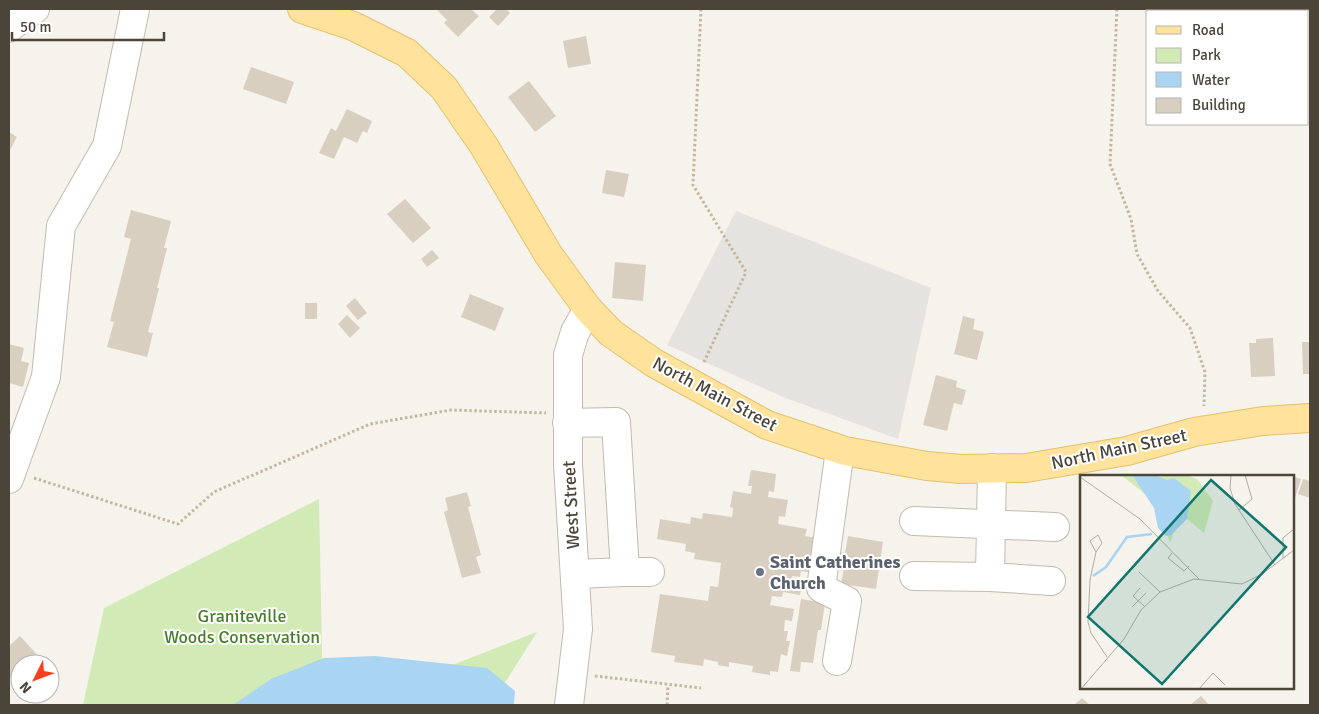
<svg xmlns="http://www.w3.org/2000/svg" width="1319" height="714" font-family="Signika,sans-serif">
  <style>
    .green { fill: #d2eab5 }
    .parking { fill: #e5e3e0 }
    .water { fill: #a9d4f2 }
    .building { fill: #d8cfc1 }
    .lines { fill: none; stroke-linecap: round; stroke-linejoin: round }
    .minor-casing { stroke: #c2bbae; stroke-width: 30 }
    .major-casing { stroke: #e6c16a; stroke-width: 30 }
    .path { stroke: #c4b79f; stroke-width: 3; stroke-dasharray: 2.5 2.5; stroke-linecap: butt }
    .minor { stroke: #fff; stroke-width: 28 }
    .major { stroke: #ffe39c; stroke-width: 28 }
    .worship-dot { fill: #6b7280; stroke: #fff; stroke-width: 2 }
    .labels { text-anchor: middle; stroke-width: 4; stroke-linejoin: round; paint-order: stroke }
    .street-label { font-size: 18px; fill: #4b4439; stroke: #fff }
    .worship-label { font-size: 18px; font-weight: bold; fill: #5b616d; stroke: #fff; text-anchor: start }
    .park-label { font-size: 18px; fill: #4a7f2a; stroke: #fff }
    .inset-river { fill: none; stroke: #a9d4f2; stroke-width: 2.5 }
    .inset-road { fill: none; stroke: #b2ada4; stroke-width: 1 }
    .view { fill: #0f766e; fill-opacity: 0.15; stroke: #0f766e; stroke-width: 2.5 }
    .inset-edge { fill: none; stroke: #4b4439; stroke-width: 2.5 }
  </style>
  <rect width="100%" height="100%" fill="#f6f3ec"/>
  <!-- green -->
  <path class="green" d="M319,499L323,705H83L104,608Z
    M537,632L491,705H349Z"/>
  <!-- parking -->
  <path class="parking" d="M736,211L931,288L898,439L783,397L667,345Z"/>
  <!-- water -->
  <path class="water" d="M375,656L487,668L515,691L514,705H233L271,679L324,658Z"/>
  <!-- building -->
  <path class="building" d="M436,9H471L479,16L458,37L444,23L447,20Z
    M497,9H506L510,13L498,26L489,17Z
    M586,36L591,64L568,68L563,41Z
    M251,67L294,82L286,104L243,89Z
    M529,81L556,116L535,132L508,97Z
    M347,109L372,121L367,133L363,131L357,143L344,137L334,159L319,153L331,128L336,131Z
    M9,132L17,137L9,152Z
    M606,170L629,174L624,197L602,193Z
    M405,199L431,228L413,243L387,214Z
    M131,210L171,221L164,248H167L157,288H159L148,332L153,333L147,357L107,347L114,322L110,321L131,239L124,237Z
    M432,250L439,258L427,267L421,259Z
    M615,262L646,265L643,301L612,298Z
    M470,294L504,308L495,331L461,317Z
    M355,298L367,313L358,320L346,306Z
    M305,303H317V319H305Z
    M347,315L360,328L350,338L338,324Z
    M963,316L975,319L973,329L984,332L977,360L954,354Z
    M1273,338L1275,376L1251,377L1249,343H1256V339Z
    M1302,342H1310V374H1303Z
    M9,344L24,348L21,361L29,363L23,387L9,383Z
    M936,375L957,381L956,387L966,390L962,405L954,403L947,431L923,425Z
    M751,470L776,474L774,492L769,491L768,497L788,500L785,517L779,516L778,524L807,529L805,536L817,538L815,549L845,553L848,536L883,542L876,589L841,584L844,568L815,563L813,573L801,571L800,577L792,576L791,583L802,585L800,595L783,592L782,597L772,596L770,605L794,609L792,621L785,620L784,631H788L786,641H790L787,656L781,654L778,672L770,671V675L752,672L753,666L729,662V667L718,665V662L704,659L703,666L674,662L675,656L651,652L660,594L708,601L710,586L718,587L721,563L694,559L695,553L685,551L686,544L657,539L660,519L690,524L691,517L702,519L703,513L732,517L733,508L730,507L733,491L751,494L752,486H748Z
    M1293,476L1301,479L1295,498L1293,497Z
    M1303,479L1310,481V498L1298,494Z
    M467,492L471,506L468,507L481,555L476,557L481,573L462,578L444,512L448,510L445,498Z
    M801,599L825,603L821,630H818L813,663L801,662L800,672L790,671Z
    M20,636L43,661L40,664H20V683L17,685L9,676V646Z
    M1201,696L1209,705H1190Z
    M1082,698L1090,705H1074Z"/>
  <g class="lines">
    <defs>
      <path id="minor" d="M9,28L35,9
        M567,423L616,422L625,572L575,574
        M9,479L46,377L61,226L107,146L135,9
        M914,521L1055,527
        M625,572H650
        M914,576L990,577L992,468
        M990,577L1051,581
        M837,661L847,601L821,588L840,450
        M569,705L578,629L568,464V355L575,332L588,309"/>
      <path id="major" d="M302,9L353,26L407,53L444,88L484,146L548,254L588,309L611,333L654,363L767,425L845,451L927,466L961,469L1026,468L1127,451L1194,432L1263,421L1310,418"/>
    </defs>
    <!-- minor casing -->
    <use href="#minor" class="minor-casing"/>
    <!-- major casing -->
    <use href="#major" class="major-casing"/>
    <!-- path -->
    <path class="path" d="M701,9L693,185L746,272L703,364
      M1117,9L1110,164L1131,219L1137,254L1158,291L1190,328L1205,372L1204,406
      M34,478L178,524L214,492L370,424L451,410L546,413
      M595,676L701,688
      M667,705L668,685"/>
    <!-- minor -->
    <use href="#minor" class="minor"/>
    <!-- major -->
    <use href="#major" class="major"/>
  </g>
  <!-- markers -->
  <circle class="worship-dot" cx="760" cy="572" r="5"/>
  <g class="labels">
    <!-- street labels -->
    <g class="street-label">
      <text transform="translate(715 394) rotate(28)" y="6">North Main Street</text>
      <text transform="translate(1119 449) rotate(-12)" y="6">North Main Street</text>
      <text transform="translate(571 505) rotate(-93)" y="6">West Street</text>
    </g>
    <!-- worship labels -->
    <g class="worship-label">
      <text x="770" y="568">Saint Catherines<tspan x="770" dy="21">Church</tspan></text>
    </g>
    <!-- park labels -->
    <g class="park-label">
      <text x="242" y="622">Graniteville<tspan x="242" dy="21">Woods Conservation</tspan></text>
    </g>
  </g>
  <!-- overview -->
  <g transform="translate(1080 475)">
    <rect width="214" height="214" fill="#f6f3ec"/>
    <path d="M41,0H106L117,4L133,26L124,58L101,39L90,68L79,30Z" fill="#d2eab5"/>
    <path d="M74,0L87,5L94,3L111,16L107,44L91,60L86,61L78,53L74,33L53,1Z" fill="#a9d4f2"/>
    <path class="inset-river" d="M13,101L26,92L47,62L72,59"/>
    <path class="inset-road" d="M151,0L150,13L155,29L195,90M0,2L60,44L119,104M159,35L172,24L165,0M16,77L22,68L18,60L10,66L16,77L10,105L8,147L11,158L27,182M92,78L88,83L104,96L109,91M203,84V63L214,54M59,97L80,117M60,113L53,121L64,131M52,132L66,118M1,214L44,164L61,135L80,117L114,104L162,109L182,99L214,75M119,214L133,198L145,210"/>
    <path class="view" d="M131,5L206,72L82,209L8,142Z"/>
    <rect width="214" height="214" class="inset-edge"/>
  </g>
  <!-- border -->
  <rect width="1319" height="714" fill="none" stroke="#4b4439" stroke-width="20"/>
  <!-- legend -->
  <rect x="1146" y="10" width="162" height="115" fill="#ffffff" stroke="#b7b4b0"/>
  <rect x="1156" y="26" width="25" height="8" fill="#ffe39c" stroke="#b7b4b0"/>
  <text x="1192" y="35" font-size="15" fill="#4b4439">Road</text>
  <rect x="1156" y="48" width="25" height="15" fill="#d2eab5" stroke="#b7b4b0"/>
  <text x="1192" y="60" font-size="15" fill="#4b4439">Park</text>
  <rect x="1156" y="72" width="25" height="15" fill="#a9d4f2" stroke="#b7b4b0"/>
  <text x="1192" y="85" font-size="15" fill="#4b4439">Water</text>
  <rect x="1156" y="98" width="25" height="15" fill="#d8cfc1" stroke="#b7b4b0"/>
  <text x="1192" y="110" font-size="15" fill="#4b4439">Building</text>
  <!-- north arrow -->
  <g transform="translate(35 679) rotate(228)"><circle r="24" fill="#ffffff" stroke="#b7b4b0"/>
  <path d="M0-4L9 19L0 12L-9 19Z" fill="#fc3f1d"/>
  <text y="-8" font-size="14" font-weight="bold" text-anchor="middle" fill="#4b4439">N</text>
  </g>
  <!-- scale -->
  <path d="M12 32v8h152v-8" fill="none" stroke="#4b4439" stroke-width="2.5"/>
  <text x="20" y="32" font-size="15" fill="#4b4439" stroke="#ffffff" stroke-width="4" paint-order="stroke">50 m</text>
</svg>
